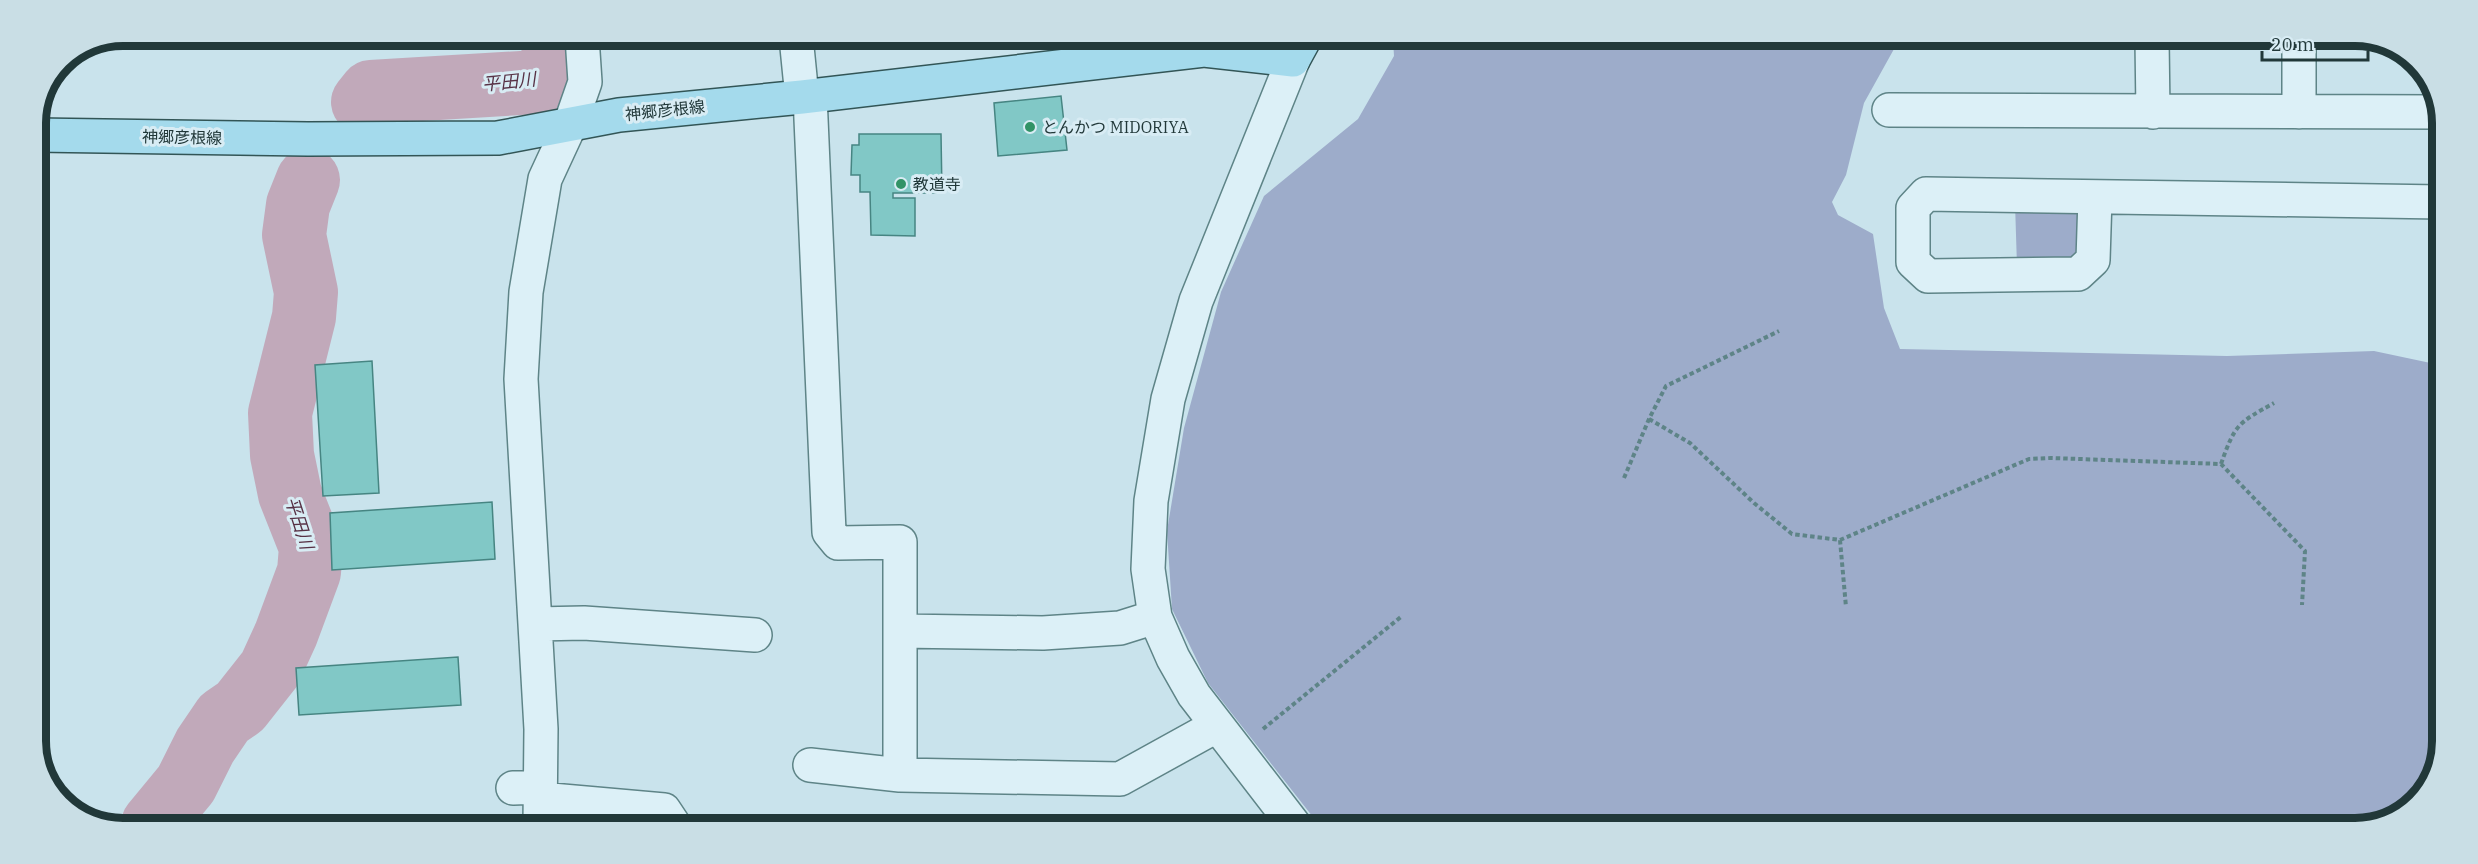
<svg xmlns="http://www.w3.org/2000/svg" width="2478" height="864" font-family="'IBM Plex Serif','Noto Sans JP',serif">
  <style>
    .green { fill: #9dacca }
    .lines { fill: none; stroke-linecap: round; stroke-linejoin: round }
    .river { stroke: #c1a9ba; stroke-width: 64 }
    .building { fill: #81c8c6; stroke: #468582; stroke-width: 1.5 }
    .minor-casing { stroke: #5e8487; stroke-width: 36 }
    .major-casing { stroke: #325556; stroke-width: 36 }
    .path { stroke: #5e8487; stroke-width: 4; stroke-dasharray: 4.5 3; stroke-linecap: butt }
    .minor { stroke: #dcf0f7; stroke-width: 33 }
    .major { stroke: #a4daec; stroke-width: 33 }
    .poi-dot { fill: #329367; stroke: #d8ecf4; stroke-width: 2 }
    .labels { text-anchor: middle; stroke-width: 6; stroke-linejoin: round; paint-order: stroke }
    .street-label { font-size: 16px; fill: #213839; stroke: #d8ecf4 }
    .poi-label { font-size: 16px; fill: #213839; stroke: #d8ecf4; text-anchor: start }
    .water-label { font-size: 18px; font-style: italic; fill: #573145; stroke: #d8ecf4 }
    .rim { fill: none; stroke: #213839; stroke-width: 8 }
  </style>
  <rect width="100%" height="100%" fill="#c9e3ec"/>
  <!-- green -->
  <path class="green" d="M1393,39L1899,40L1864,103L1846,175L1832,202L1838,215L1873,234L1884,308L1900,349L2227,356L2374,351L2440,365L2437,768L2407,810L2355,828L1320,826L1208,683L1172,609L1167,531L1184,428L1221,292L1264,196L1358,119L1394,56Z
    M2015,203L2075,204L2084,217L2085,255L2072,267L2017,266Z"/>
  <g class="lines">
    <!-- river -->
    <path class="river" d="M363,102L371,92L538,82L550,75L555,43L553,37
      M153,824L186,784L205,746L224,718L240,707L270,669L286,634L309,572L311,547L290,494L282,455L280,413L304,317L306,292L294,235L298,205L308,180"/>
  </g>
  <!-- building -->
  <path class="building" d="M1061,96L1067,150L998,156L994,103Z
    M859,134H941L942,193H893V198H915V236L871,235L870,192H860V175H851L852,145H859Z
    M372,361L379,493L323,496L315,365Z
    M492,502L495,559L332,570L330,513Z
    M458,657L461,705L299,715L296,668Z
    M375,818H508V824H375Z"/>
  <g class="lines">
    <defs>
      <path id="minor" d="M796,37L802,97
        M2152,40L2153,112
        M2299,40V112
        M1293,60L1196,301L1168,399L1151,501L1148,569L1155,617L1173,658L1194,695L1295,826
        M810,96L829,532L838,543L900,542V775
        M1889,110L2440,112
        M2095,198L2093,260L2078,274L1928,276L1913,262V208L1926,194L2441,202
        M535,624L584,623L755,635
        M900,631L1043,633L1120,628L1155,617
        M810,765L900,775L1120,779L1216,726
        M513,788L540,787
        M540,799L664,810L674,825
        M540,824L541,729L521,379L526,292L545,179L570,125L585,82L582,37"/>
      <path id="major" d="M36,135L308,139L498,138L619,115L802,97L1204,50L1293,60L1305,38"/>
    </defs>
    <!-- minor casing -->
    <use href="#minor" class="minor-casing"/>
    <!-- major casing -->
    <use href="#major" class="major-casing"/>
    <!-- path -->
    <path class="path" d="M1649,419L1690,443L1754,503L1792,534L1840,540L2029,459L2051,458L2221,464L2305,551L2302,605
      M2221,464C2235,424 2238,423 2274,403
      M1624,478L1649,419L1666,386L1779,331
      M1840,540L1846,607
      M1263,729L1402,616"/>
    <!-- minor -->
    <use href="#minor" class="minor"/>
    <!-- major -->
    <use href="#major" class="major"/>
  </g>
  <!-- markers -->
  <g class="poi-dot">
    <circle cx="1030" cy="127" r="6"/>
    <circle cx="901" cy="184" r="6"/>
  </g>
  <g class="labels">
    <!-- street labels -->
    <g class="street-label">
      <text transform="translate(665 110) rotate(-6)" y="6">神郷彦根線</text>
      <text transform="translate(182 137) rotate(1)" y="6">神郷彦根線</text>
    </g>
    <!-- poi labels -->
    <g class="poi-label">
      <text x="1042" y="133">とんかつ MIDORIYA</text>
      <text x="913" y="190">教道寺</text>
    </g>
    <!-- water labels -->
    <g class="water-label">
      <text transform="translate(509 82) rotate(-6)" y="6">平田川</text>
      <text transform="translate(299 523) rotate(72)" y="6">平田川</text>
    </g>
  </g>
  <!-- crop -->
  <path d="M0 0H2478V864H0ZM123 46H2355A77 77 0 0 1 2432 123V741A77 77 0 0 1 2355 818H123A77 77 0 0 1 46 741V123A77 77 0 0 1 123 46Z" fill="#c9dee5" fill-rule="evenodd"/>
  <path class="rim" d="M123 46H2355A77 77 0 0 1 2432 123V741A77 77 0 0 1 2355 818H123A77 77 0 0 1 46 741V123A77 77 0 0 1 123 46Z"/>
  <!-- scale -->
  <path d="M2262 51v9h106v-9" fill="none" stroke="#213839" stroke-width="3"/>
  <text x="2271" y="51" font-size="18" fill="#213839" stroke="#d8ecf4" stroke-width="4.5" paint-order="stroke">20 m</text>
</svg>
